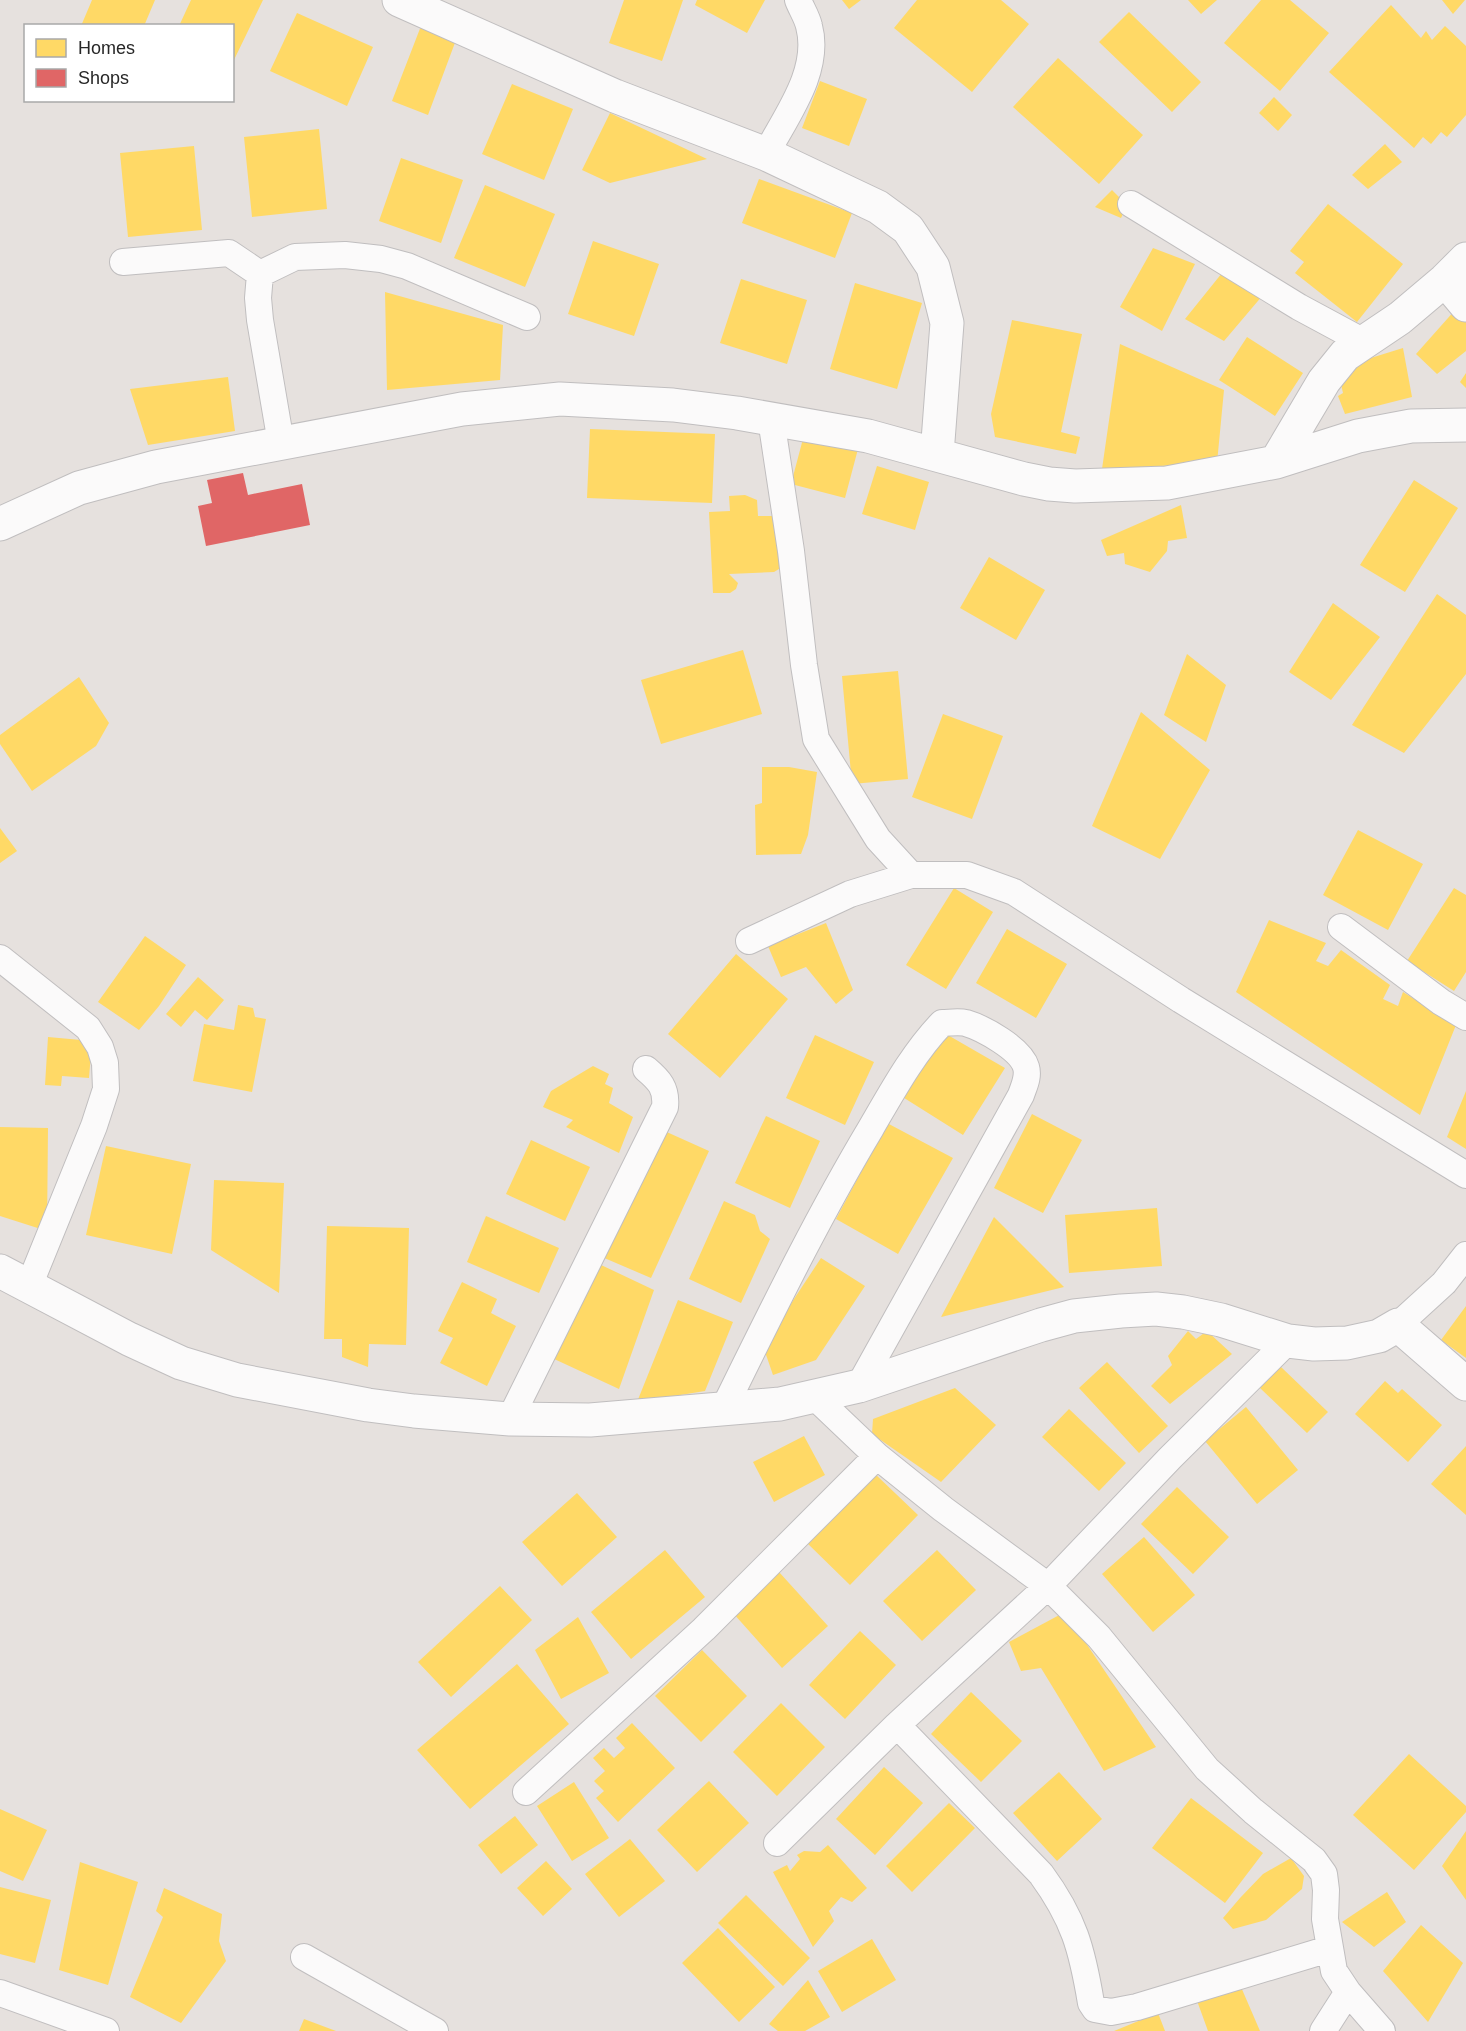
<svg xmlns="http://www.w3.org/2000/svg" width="1466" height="2031" font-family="Arial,sans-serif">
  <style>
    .homes { fill: #ffd966 }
    .shops { fill: #e06666 }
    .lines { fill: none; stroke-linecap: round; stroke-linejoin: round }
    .street-casing { stroke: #c0bebf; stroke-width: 28 }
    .secondary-casing { stroke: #c0bebf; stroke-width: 35 }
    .street { stroke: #fbfafa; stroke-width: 26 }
    .secondary { stroke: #fbfafa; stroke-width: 33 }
  </style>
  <rect width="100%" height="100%" fill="#e6e1de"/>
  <!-- homes -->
  <path class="homes" d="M92,0H155L144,26H81Z
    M191,0H263L232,64V26H179Z
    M624,0H683L662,61L609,43Z
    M697,0H765L747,33L695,5Z
    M842,0H861L849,9Z
    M917,0H1001L1029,24L972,92L894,28Z
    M1188,0H1217L1201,14Z
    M1261,0H1290L1329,33L1280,91L1224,43Z
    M1442,0H1465L1453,14Z
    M1391,5L1421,38L1426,31L1432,40L1445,26L1466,46V115L1447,137L1441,132L1431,144L1423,137L1414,148L1329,72Z
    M1129,12L1201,82L1172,112L1099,42Z
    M297,13L373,47L347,106L270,71Z
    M421,26L456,40L428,115L392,101Z
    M1058,58L1143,135L1099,184L1013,107Z
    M820,81L867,99L849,146L802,128Z
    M512,84L573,109L544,180L482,154Z
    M1274,97L1292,115L1278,131L1259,113Z
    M610,113L707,159L610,183L582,170Z
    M319,129L327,209L252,217L244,137Z
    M1385,144L1402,162L1368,189L1352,175Z
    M194,146L202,230L128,237L120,153Z
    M401,158L463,180L441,243L379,221Z
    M759,179L852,213L835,258L742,223Z
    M485,185L555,214L525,287L454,258Z
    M1112,190L1127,205L1121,218L1095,207Z
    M1328,204L1403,264L1357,322L1295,273L1304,262L1290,251Z
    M593,241L659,264L634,336L568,314Z
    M1153,248L1195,264L1162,331L1120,307Z
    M1222,273L1263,295L1224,341L1185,319Z
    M741,279L807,300L787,364L720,343Z
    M855,283L922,303L897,389L830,369Z
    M385,292L503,325L500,380L387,390Z
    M1456,309L1466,320V351L1437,374L1416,354Z
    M1012,320L1082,334L1061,432L1080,437L1076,454L995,437L991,414Z
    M1247,337L1303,373L1275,416L1219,380Z
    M1120,344L1224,390L1217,463L1102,469Z
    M1403,348L1412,397L1345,414L1338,396L1343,393L1340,380L1348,378L1345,366Z
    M1466,373V388L1460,382Z
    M228,377L235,431L148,445L130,389Z
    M590,429L715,434L712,503L587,498Z
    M804,435L858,449L845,498L791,484Z
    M877,466L929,482L915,530L862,514Z
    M1414,480L1458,508L1405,592L1360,565Z
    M745,495L757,500L758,516H778L785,535L779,569L774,572L729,574L738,583L736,589L730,593H713L709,512L730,511L729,496Z
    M1181,505L1187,538L1168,541L1167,551L1150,572L1125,564L1124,553L1107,556L1101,540Z
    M989,557L1045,590L1016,640L960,608Z
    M1437,594L1466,615V674L1404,753L1352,725Z
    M1333,603L1380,637L1331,700L1289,672Z
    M743,650L762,714L661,744L641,680Z
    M1187,654L1226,685L1206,742L1164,715Z
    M898,671L908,779L852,784L842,676Z
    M79,677L109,723L96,746L32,791L0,744V735Z
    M1141,712L1210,770L1160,859L1092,826Z
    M943,714L1003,736L972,819L912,797Z
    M762,767H789L817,772L808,835L801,854L756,855L755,805L762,803Z
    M0,828L17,851L0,863Z
    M1358,830L1423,864L1388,930L1323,895Z
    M954,888L993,912L946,989L906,965Z
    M1454,888L1466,895V972L1454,991L1407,961Z
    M1269,920L1326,943L1316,961L1328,966L1341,950L1390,985L1383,999L1398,1006L1403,992L1456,1025L1420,1115L1236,992Z
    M826,923L853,990L836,1004L806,967L781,977L768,946Z
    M1007,929L1067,964L1036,1018L976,983Z
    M145,936L186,965L159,1006L139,1030L98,1002Z
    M736,954L788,999L720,1078L668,1034Z
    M198,977L224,1000L207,1020L195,1010L181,1027L166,1014Z
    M238,1005L253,1008L255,1017L266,1019L252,1092L193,1081L204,1024L234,1030Z
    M946,1034L1005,1068L963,1135L901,1096Z
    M815,1035L874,1062L845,1125L786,1098Z
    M48,1037L92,1041L89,1078L62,1076L61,1086L45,1085Z
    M593,1066L609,1074L605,1084L613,1088L609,1103L633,1117L619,1153L566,1127L573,1120L543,1107L551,1091Z
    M1466,1091V1149L1447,1137Z
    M1032,1114L1082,1140L1043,1213L994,1188Z
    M766,1116L820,1141L790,1208L735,1183Z
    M887,1123L953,1158L898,1254L836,1219Z
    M0,1127L48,1128L47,1231L0,1216Z
    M660,1129L709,1151L651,1278L602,1257Z
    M531,1140L590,1167L565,1221L506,1194Z
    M106,1146L191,1164L172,1254L86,1235Z
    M214,1180L284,1183L279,1293L211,1250Z
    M724,1201L755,1215L760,1231L770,1239L741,1303L689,1279Z
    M1157,1208L1162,1266L1069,1273L1065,1215Z
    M486,1216L559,1248L539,1293L467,1262Z
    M994,1217L1064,1287L941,1317Z
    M327,1226L409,1228L406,1345L369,1344L368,1367L342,1357V1339H324Z
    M821,1258L865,1286L816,1360L773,1375L763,1346Z
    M599,1264L654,1290L619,1389L552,1358Z
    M462,1282L497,1299L491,1313L516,1326L487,1386L440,1363L453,1338L438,1331Z
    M678,1300L733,1322L705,1391L637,1402Z
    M1466,1306V1358L1441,1340Z
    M1188,1331L1196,1339L1207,1331L1232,1354L1170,1404L1151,1386L1172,1365L1168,1356Z
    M1107,1362L1168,1426L1139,1453L1079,1388Z
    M1281,1367L1328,1412L1307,1433L1260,1388Z
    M1385,1381L1398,1393L1402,1389L1442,1425L1408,1462L1355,1414Z
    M955,1388L996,1425L941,1482L872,1434L873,1419Z
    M1246,1407L1298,1470L1257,1504L1205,1441Z
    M1069,1409L1126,1463L1099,1491L1042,1437Z
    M804,1436L825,1475L774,1502L753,1462Z
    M1466,1446V1515L1431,1484Z
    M873,1472L918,1515L850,1585L805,1541Z
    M1177,1487L1229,1537L1193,1574L1141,1524Z
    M577,1493L617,1537L562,1586L522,1542Z
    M1144,1537L1195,1595L1153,1632L1102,1574Z
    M665,1550L705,1597L631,1659L591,1612Z
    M937,1550L976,1590L922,1641L883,1601Z
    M779,1572L828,1626L782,1668L733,1613Z
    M500,1586L532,1620L451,1697L418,1662Z
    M1065,1612L1156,1747L1104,1771L1041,1668L1021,1671L1009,1642Z
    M578,1617L609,1673L561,1699L535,1650Z
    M860,1631L896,1665L845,1719L809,1685Z
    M702,1650L747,1696L701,1742L655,1696Z
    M517,1664L569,1724L470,1809L417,1750Z
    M971,1692L1022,1741L981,1782L931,1734Z
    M781,1703L825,1747L777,1796L733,1752Z
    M632,1723L675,1768L618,1822L596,1798L604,1791L594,1781L605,1771L593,1758L604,1748L614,1758L625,1748L616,1738Z
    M1409,1754L1466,1806V1812L1414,1870L1353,1815Z
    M884,1767L923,1803L875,1855L836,1819Z
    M1059,1772L1102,1819L1057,1861L1013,1813Z
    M709,1781L749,1823L697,1872L657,1830Z
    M574,1782L609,1838L572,1861L537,1806Z
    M1191,1798L1263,1853L1225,1903L1152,1848Z
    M949,1803L975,1828L912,1892L886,1866Z
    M0,1809L47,1830L23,1881L0,1871Z
    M515,1816L538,1845L501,1874L478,1845Z
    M1466,1831V1900L1442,1866Z
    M630,1839L665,1881L619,1917L585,1874Z
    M828,1845L867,1888L852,1902L841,1897L829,1911L834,1921L813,1947L773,1872L787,1865L790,1871L800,1859L797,1855L804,1851L820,1852Z
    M1291,1858L1304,1876L1302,1889L1266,1920L1233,1929L1223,1918L1240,1898L1263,1874Z
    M546,1861L572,1889L543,1916L517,1888Z
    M80,1862L138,1882L108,1985L59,1970Z
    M0,1887L51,1900L35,1963L0,1954Z
    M164,1888L222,1914L219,1941L226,1961L181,2023L130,1997L163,1917L156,1911Z
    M1387,1892L1406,1922L1374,1947L1342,1922Z
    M746,1895L810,1958L783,1986L718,1923Z
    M1421,1925L1463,1963L1428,2022L1383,1971Z
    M718,1928L775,1987L739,2022L682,1963Z
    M872,1939L896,1980L842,2012L818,1971Z
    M808,1980L830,2017L805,2031H778L769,2024Z
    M1241,1987L1260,2031H1208L1196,1998Z
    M1158,2013L1165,2031H1114Z
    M304,2019L336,2031H299Z"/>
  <!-- shops -->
  <path class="shops" d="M243,473L248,495L302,484L310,525L206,546L198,506L212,503L207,480Z"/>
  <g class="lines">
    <defs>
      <path id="street" d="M766,154C786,116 821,71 809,26C807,17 801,8 798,0
        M1131,204L1299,307L1364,342
        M123,262L229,253L260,274
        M771,419L791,551L804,665L816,739L878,839L911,875
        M281,443L260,320L258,298L260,274L295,257L345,255L381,259L407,266L527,317
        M1341,927L1441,1002L1466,1017
        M749,941L850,894L911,875H967L1014,892L1181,1000L1466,1175
        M0,958L88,1028L100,1047L105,1063L106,1089L94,1126L29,1286
        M1398,1325L1444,1283L1466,1255
        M815,1397L877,1456L943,1509L1048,1586L1099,1637L1207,1769L1253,1811L1314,1860L1324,1874L1326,1890L1325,1919L1334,1971L1348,1992L1382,2031
        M723,1410C770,1315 816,1220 871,1128C892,1092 913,1053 942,1023C949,1023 958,1021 966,1023C983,1028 1021,1049 1026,1067C1029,1077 1024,1086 1021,1095L859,1386
        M510,1419L665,1107C667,1088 659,1080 646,1069
        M897,1725L1041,1874C1074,1919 1082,1949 1091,2003L1095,2009L1111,2012L1137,2007L1329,1949
        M526,1792L704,1629L877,1456
        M777,1843L897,1725L1048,1586L1170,1458L1288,1341
        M304,1957L435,2031
        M0,1993L106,2031
        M1323,2031L1348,1992"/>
      <path id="secondary" d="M399,0L615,96L766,154L878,207L908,229L933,267L947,323L937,454
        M1445,280L1466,305
        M1276,462L1324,381L1345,355L1400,318L1445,280L1466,259
        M0,524L79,488L156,467L462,409L560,399L673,405L737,413L868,436L1024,479L1049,484L1075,486L1167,483L1276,462L1358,436L1411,426L1466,425
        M0,1271L129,1339L181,1363L237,1380L368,1405L414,1411L510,1419L590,1420L780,1404L859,1386L1041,1325L1074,1316L1121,1311L1156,1309L1183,1312L1221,1320L1288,1341L1314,1344L1347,1343L1379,1336L1398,1325L1466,1384"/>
    </defs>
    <!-- street casing -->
    <use href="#street" class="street-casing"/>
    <!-- secondary casing -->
    <use href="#secondary" class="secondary-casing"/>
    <!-- street -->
    <use href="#street" class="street"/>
    <!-- secondary -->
    <use href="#secondary" class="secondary"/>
  </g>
  <!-- legend -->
  <rect x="24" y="24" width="210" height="78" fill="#ffffff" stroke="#a9a9a9" stroke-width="1.5"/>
  <rect x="36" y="39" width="30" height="18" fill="#ffd966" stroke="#a9a9a9" stroke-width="1.5"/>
  <text x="78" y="54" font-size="18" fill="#272727">Homes</text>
  <rect x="36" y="69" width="30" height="18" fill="#e06666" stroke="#a9a9a9" stroke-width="1.5"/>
  <text x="78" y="84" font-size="18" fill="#272727">Shops</text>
</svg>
